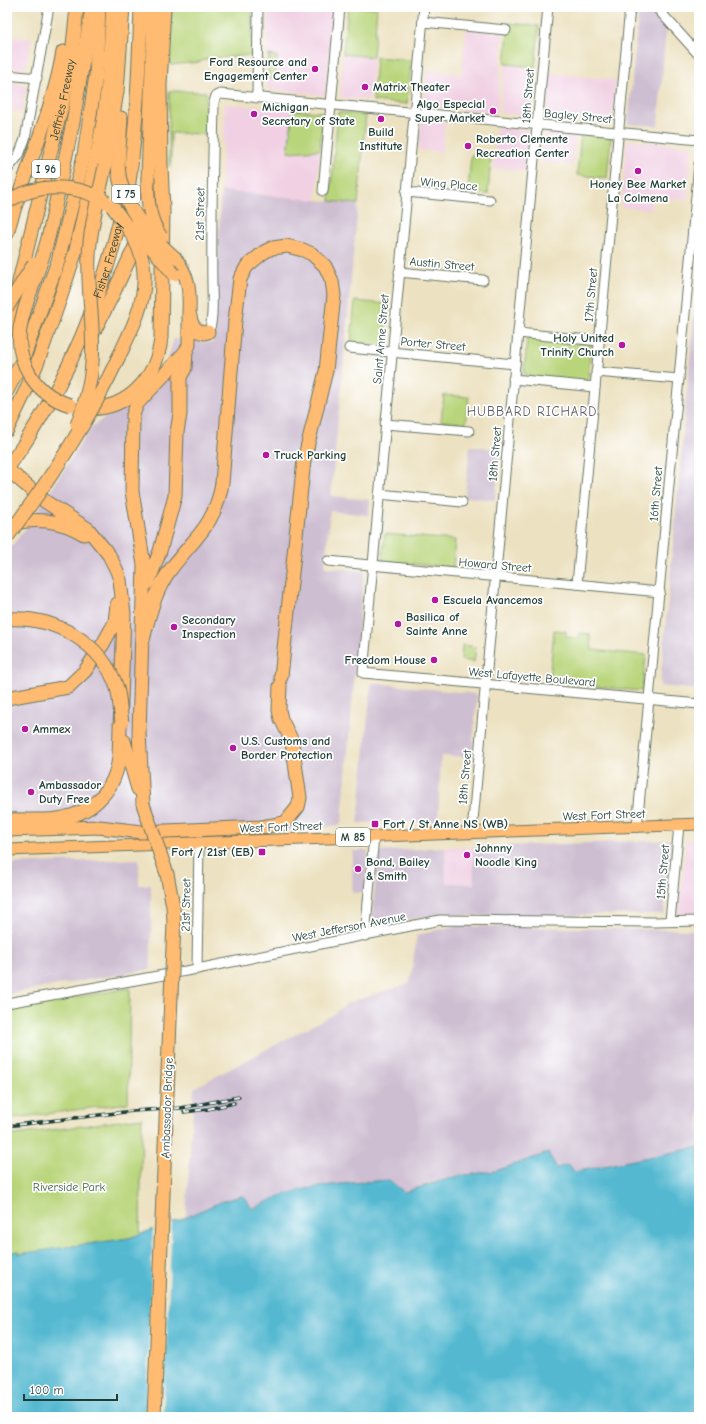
<svg xmlns="http://www.w3.org/2000/svg" width="706" height="1424" viewBox="0 0 706 1424" font-family="'Comic Neue',sans-serif">
  <style>
    .built { fill: #f1d0e3 }
    .industrial { fill: #cebed1 }
    .green { fill: #b9d57b; stroke: #6c8958 }
    .water { fill: #52b8d0; stroke: #387a82 }
    .pier { fill: #ece1c0 }
    .lines { fill: none; stroke-linecap: round; stroke-linejoin: round }
    .minor-casing { stroke: #677665; stroke-width: 11 }
    .major-casing { stroke: #677665; stroke-width: 13 }
    .highway-casing { stroke: #677665; stroke-width: 15 }
    .minor { stroke: #fff; stroke-width: 9 }
    .major { stroke: #ffbb71; stroke-width: 11 }
    .highway { stroke: #ffbb71; stroke-width: 13 }
    .rail-casing { stroke: #1f3d34; stroke-width: 3.5 }
    .rail { stroke: #fff; stroke-width: 2; stroke-dasharray: 6; stroke-linecap: butt }
    .highway-bridge-casing { stroke: #677665; stroke-width: 15; stroke-linecap: butt }
    .highway-bridge { stroke: #ffbb71; stroke-width: 13 }
    .poi-dot { fill: #b5179e; stroke: #fff; stroke-width: 1.5 }
    .labels { text-anchor: middle; stroke-width: 3.5; stroke-linejoin: round; paint-order: stroke }
    .shield { fill: #fff; stroke: #627771; stroke-width: 1 }
    .shield-label { font-size: 11px; font-weight: bold; fill: #1f3d34 }
    .poi-label { font-size: 12px; font-weight: bold; fill: #1f3d34; stroke: #fff; text-anchor: start }
    .street-label { font-size: 12px; fill: #1f3d34; stroke: #fff }
    .park-label { font-size: 12px; fill: #466346; stroke: #fff }
    .neighbourhood-label { font-size: 13px; letter-spacing: 1px; fill: #5d5c62; stroke: #fff }
  </style>
  <rect width="100%" height="100%" fill="#fff"/>
  <filter id="ink" filterUnits="userSpaceOnUse"><feTurbulence type="fractalNoise" baseFrequency=".025" numOctaves="2"/><feDisplacementMap in="SourceGraphic" scale="8" xChannelSelector="R" yChannelSelector="G"/><feConvolveMatrix kernelMatrix="1 2 1 2 8 2 1 2 1" color-interpolation-filters="sRGB"/></filter>
  <filter id="wash" filterUnits="userSpaceOnUse"><feTurbulence type="fractalNoise" baseFrequency=".012" numOctaves="4" result="noise"/><feDisplacementMap in="SourceGraphic" scale="16" xChannelSelector="R" yChannelSelector="G"/><feGaussianBlur stdDeviation="0.9" result="paint"/><feColorMatrix in="noise" values="0 0 0 0 0 0 0 0 0 0 0 0 0 0 0 0 0 1.4 0 .05"/><feComposite in="paint" operator="in"/></filter>
  <g filter="url(#wash)">
    <rect width="100%" height="100%" fill="#ece1c0"/>
    <!-- built -->
    <g class="built">
      <polygon points="267,7 334,7 325,95 267,89"/>
      <polygon points="466,29 503,32 497,113 424,106 427,71 462,74"/>
      <polygon points="7,38 32,38 25,69 7,67"/>
      <polygon points="343,54 373,57 369,100 340,97"/>
      <polygon points="505,64 535,67 531,116 500,113"/>
      <polygon points="550,73 616,80 612,123 546,117"/>
      <polygon points="7,82 25,84 26,87 22,111 7,112"/>
      <polygon points="225,104 323,112 316,200 221,191"/>
      <polygon points="421,120 445,122 442,152 419,150"/>
      <polygon points="497,127 530,130 525,171 493,168"/>
      <polygon points="545,132 575,135 572,165 542,163"/>
      <polygon points="627,140 692,146 687,200 652,197 651,210 621,207"/>
      <polygon points="699,839 699,914 678,914 686,840"/>
      <polygon points="445,847 473,847 474,884 446,883"/>
    </g>
    <!-- industrial -->
    <g class="industrial">
      <polygon points="639,7 647,7 666,28 658,126 628,124"/>
      <polygon points="221,191 358,204 331,496 370,500 369,515 330,511 325,567 364,571 354,679 353,680 353,682 354,682 342,821 340,825 293,831 140,836 104,833 7,826 7,552 26,528 52,489 91,427 114,412 133,404 165,368 174,339 213,343"/>
      <polygon points="699,261 699,690 660,686"/>
      <polygon points="470,446 500,449 495,500 465,497"/>
      <polygon points="371,683 477,694 472,757 441,756 438,821 358,823"/>
      <polygon points="672,840 664,914 483,916 433,915 371,927 378,852 445,847 446,883 474,884 473,847"/>
      <polygon points="353,851 368,851 365,892 352,893"/>
      <polygon points="139,859 139,885 151,885 151,969 7,994 7,864"/>
      <polygon points="454,926 699,930 699,1147 573,1172 557,1168 548,1153 495,1171 458,1176 404,1192 284,1195 251,1210 245,1197 241,1196 223,1201 186,1217 194,1088 334,1014 348,1003 410,983 417,935"/>
    </g>
    <!-- green -->
    <g class="green">
      <polygon points="171,7 252,7 252,53 251,55 206,59 200,62 170,65"/>
      <polygon points="348,7 377,8 373,57 343,54"/>
      <polygon points="509,23 539,26 535,67 505,64"/>
      <polygon points="269,55 277,56 275,79 268,78"/>
      <polygon points="376,57 411,60 407,104 373,101"/>
      <polygon points="169,91 206,92 206,134 171,133 171,166 169,166"/>
      <polygon points="293,110 323,112 320,150 288,152"/>
      <polygon points="338,112 366,115 358,204 330,201"/>
      <polygon points="581,134 611,137 607,178 577,175"/>
      <polygon points="471,155 491,157 488,194 468,192"/>
      <polygon points="355,301 388,304 384,345 351,342"/>
      <path d="M527,337L591,343L588,380C570,384 541,381 524,374Z"/>
      <polygon points="444,395 469,397 466,423 441,421"/>
      <polygon points="385,534 455,540 453,568 382,561"/>
      <polygon points="554,630 566,631 566,637 579,638 580,633 590,634 592,650 646,655 642,691 549,682"/>
      <polygon points="462,645 476,647 474,662 461,660"/>
      <polygon points="130,988 128,1103 7,1119 7,1009"/>
      <polygon points="142,1118 140,1234 129,1238 19,1254 18,1251 7,1253 7,1136"/>
    </g>
    <!-- water -->
    <path class="water" d="M699,1147V1417H7V1253L19,1251V1254L129,1238L179,1220L223,1201L241,1196L245,1197L252,1209C263,1204 274,1198 286,1194C319,1184 355,1183 389,1180L404,1192L458,1176L495,1171L548,1153L557,1168L569,1164L574,1172Z"/>
    <!-- pier -->
    <polygon class="pier" points="172,1220 163,1417 146,1417 153,1228"/>
  </g>
  <g filter="url(#ink)">
    <g class="lines">
      <defs>
        <g id="minor">
          <polyline points="424,7 363,673 699,704"/>
          <polyline points="656,7 699,55"/>
          <polyline points="423,22 506,30"/>
          <polyline points="7,75 37,78"/>
          <polyline points="257,98 258,7"/>
          <polyline points="7,170 19,155 25,139 49,7"/>
          <polyline points="323,191 340,7"/>
          <polyline points="406,192 490,200"/>
          <polyline points="399,272 483,280"/>
          <path d="M208,332C214,324 212,295 212,284C211,223 213,163 214,102L216,96L220,94L699,140"/>
          <polyline points="518,333 599,341"/>
          <polyline points="349,348 515,364"/>
          <polyline points="596,372 679,379"/>
          <polyline points="513,379 595,387"/>
          <polyline points="385,424 469,431"/>
          <polyline points="379,494 462,502"/>
          <polyline points="328,561 660,592"/>
          <polyline points="577,584 630,7"/>
          <polyline points="637,827 699,164"/>
          <path d="M472,832C498,557 523,282 548,7"/>
          <polyline points="670,921 679,825"/>
          <polyline points="365,936 374,836"/>
          <polyline points="197,969 199,843"/>
          <polyline points="7,1003 197,969 440,920 655,922 699,921"/>
        </g>
        <polyline id="major" points="7,850 699,824"/>
        <g id="highway">
          <polyline points="105,166 117,91 123,7"/>
          <polyline points="118,166 121,118"/>
          <polyline points="148,177 153,43 152,7"/>
          <polyline points="50,230 73,122 92,7"/>
          <path d="M7,233C24,172 52,115 63,52"/>
          <path d="M190,316C191,325 195,331 204,333L208,332"/>
          <path id="s1" d="M7,331L63,101L72,55L77,7"/>
          <polyline points="90,339 112,296 140,236"/>
          <polyline points="7,391 23,359 58,261 84,155 96,75 99,7"/>
          <path d="M84,408C127,412 157,378 161,338L163,211L161,165L160,86L164,7"/>
          <polyline points="7,430 26,390 38,361 61,296 76,250 98,150 104,117 108,84 113,7"/>
          <path id="s2" d="M7,469C60,395 98,311 119,223C122,209 127,196 129,182C137,124 139,65 141,7"/>
          <path d="M7,469L46,502L88,529L109,555L117,571L120,580L124,614L119,757C116,788 94,812 63,818C45,822 25,819 7,820"/>
          <path d="M7,526C33,516 61,520 84,534"/>
          <path d="M148,583L160,551L175,496L177,432L180,414V377L185,368L186,351L189,345C189,334 189,324 189,313C190,289 189,276 174,257"/>
          <path d="M142,644C148,620 153,597 166,576C190,540 215,529 222,483L235,321L240,279L247,266L264,252L272,248L287,246L303,250L312,254L325,266L332,281L334,295L326,371L304,460L281,677"/>
          <polyline points="7,698 68,687 85,671 103,644 115,622 117,604"/>
          <polyline points="124,741 138,789"/>
          <polyline points="143,804 139,733 144,565 132,491 133,415 137,404 186,351"/>
          <polyline points="7,830 99,827 142,832 261,827 285,823 298,807 300,798 293,749 291,739 281,719 279,710 280,686"/>
        </g>
      </defs>
      <!-- minor casing -->
      <use href="#minor" class="minor-casing"/>
      <!-- major casing -->
      <use href="#major" class="major-casing"/>
      <!-- highway casing -->
      <use href="#highway" class="highway-casing"/>
      <!-- minor -->
      <use href="#minor" class="minor"/>
      <!-- major -->
      <use href="#major" class="major"/>
      <!-- highway -->
      <use href="#highway" class="highway"/>
      <defs>
        <g id="rail">
          <polyline points="184,1112 208,1109 234,1103"/>
          <polyline points="7,1126 133,1111 181,1108 239,1097"/>
        </g>
      </defs>
      <!-- rail casing -->
      <use href="#rail" class="rail-casing"/>
      <!-- rail -->
      <use href="#rail" class="rail"/>
      <defs>
        <g id="highway-bridge">
          <path d="M118,166C120,204 147,233 174,257"/>
          <path d="M148,177C147,199 148,218 161,237"/>
          <path d="M7,202C36,183 77,183 106,202"/>
          <polyline points="134,227 174,274"/>
          <path d="M50,230C46,248 40,265 34,282C22,315 10,342 30,375C39,390 54,400 70,405"/>
          <polyline points="7,307 34,264"/>
          <path d="M77,425C84,406 91,384 92,363C95,328 87,292 89,256C90,226 99,196 105,166"/>
          <path d="M7,537C51,478 89,421 120,354C132,329 146,302 144,273C143,246 128,227 112,206"/>
          <path d="M7,619C54,616 102,642 117,688C120,699 120,711 122,722"/>
          <polyline points="143,804 167,874 173,906 174,922 154,1417"/>
        </g>
      </defs>
      <!-- highway-bridge casing -->
      <use href="#highway-bridge" class="highway-bridge-casing"/>
      <!-- highway-bridge -->
      <use href="#highway-bridge" class="highway-bridge"/>
    </g>
  </g>
  <!-- markers -->
  <g class="poi-dot">
    <circle cx="315" cy="69" r="4"/>
    <circle cx="365" cy="87" r="4"/>
    <circle cx="493" cy="111" r="4"/>
    <circle cx="254" cy="114" r="4"/>
    <circle cx="381" cy="119" r="4"/>
    <circle cx="468" cy="146" r="4"/>
    <circle cx="638" cy="171" r="4"/>
    <circle cx="622" cy="345" r="4"/>
    <circle cx="266" cy="455" r="4"/>
    <circle cx="435" cy="600" r="4"/>
    <circle cx="398" cy="624" r="4"/>
    <circle cx="174" cy="627" r="4"/>
    <circle cx="434" cy="660" r="4"/>
    <circle cx="25" cy="729" r="4"/>
    <circle cx="233" cy="748" r="4"/>
    <circle cx="31" cy="792" r="4"/>
    <rect x="371" y="820" width="8" height="8" rx="2"/>
    <rect x="258" y="848" width="8" height="8" rx="2"/>
    <circle cx="467" cy="855" r="4"/>
    <circle cx="358" cy="869" r="4"/>
  </g>
  <g class="labels">
    <!-- shield labels -->
    <g class="shield">
      <rect x="32" y="160" width="28" height="18" rx="3"/>
      <rect x="112" y="185" width="28" height="18" rx="3"/>
      <rect x="336" y="828" width="34" height="18" rx="3"/>
    </g>
    <g class="shield-label">
      <text x="46" y="173">I 96</text>
      <text x="126" y="198">I 75</text>
      <text x="353" y="841">M 85</text>
    </g>
    <!-- poi labels -->
    <g class="poi-label">
      <text x="307" y="66" text-anchor="end">Ford Resource and<tspan x="307" dy="14">Engagement Center</tspan></text>
      <text x="373" y="91">Matrix Theater</text>
      <text x="485" y="108" text-anchor="end">Algo Especial<tspan x="485" dy="14">Super Market</tspan></text>
      <text x="262" y="111">Michigan<tspan x="262" dy="14">Secretary of State</tspan></text>
      <text x="381" y="136" text-anchor="middle">Build<tspan x="381" dy="14">Institute</tspan></text>
      <text x="476" y="143">Roberto Clemente<tspan x="476" dy="14">Recreation Center</tspan></text>
      <text x="638" y="188" text-anchor="middle">Honey Bee Market<tspan x="638" dy="14">La Colmena</tspan></text>
      <text x="614" y="342" text-anchor="end">Holy United<tspan x="614" dy="14">Trinity Church</tspan></text>
      <text x="274" y="459">Truck Parking</text>
      <text x="443" y="604">Escuela Avancemos</text>
      <text x="406" y="621">Basilica of<tspan x="406" dy="14">Sainte Anne</tspan></text>
      <text x="182" y="624">Secondary<tspan x="182" dy="14">Inspection</tspan></text>
      <text x="426" y="664" text-anchor="end">Freedom House</text>
      <text x="33" y="733">Ammex</text>
      <text x="241" y="745">U.S. Customs and<tspan x="241" dy="14">Border Protection</tspan></text>
      <text x="39" y="789">Ambassador<tspan x="39" dy="14">Duty Free</tspan></text>
      <text x="383" y="828">Fort / St Anne NS (WB)</text>
      <text x="475" y="852">Johnny<tspan x="475" dy="14">Noodle King</tspan></text>
      <text x="254" y="856" text-anchor="end">Fort / 21st (EB)</text>
      <text x="366" y="866">Bond, Bailey<tspan x="366" dy="14">&amp; Smith</tspan></text>
    </g>
    <!-- street labels -->
    <g class="street-label">
      <text transform="translate(528 96) rotate(-86)" y="4">18th Street</text>
      <text dy="4" stroke="none"><textPath href="#s1" startOffset="238">Jeffries Freeway</textPath></text>
      <text transform="translate(578 116) rotate(5)" y="4">Bagley Street</text>
      <text transform="translate(449 184) rotate(5)" y="4">Wing Place</text>
      <text transform="translate(200 214) rotate(-89)" y="4">21st Street</text>
      <text dy="4" stroke="none"><textPath href="#s2" startOffset="233">Fisher Freeway</textPath></text>
      <text transform="translate(442 264) rotate(5)" y="4">Austin Street</text>
      <text transform="translate(591 295) rotate(-85)" y="4">17th Street</text>
      <text transform="translate(381 339) rotate(-85)" y="4">Saint Anne Street</text>
      <text transform="translate(433 344) rotate(5)" y="4">Porter Street</text>
      <text transform="translate(495 454) rotate(-85)" y="4">18th Street</text>
      <text transform="translate(656 494) rotate(-85)" y="4">16th Street</text>
      <text transform="translate(495 565) rotate(5)" y="4">Howard Street</text>
      <text transform="translate(532 677) rotate(5)" y="4">West Lafayette Boulevard</text>
      <text transform="translate(465 777) rotate(-85)" y="4">18th Street</text>
      <text transform="translate(604 815) rotate(-2)" y="4">West Fort Street</text>
      <text transform="translate(281 827) rotate(-2)" y="4">West Fort Street</text>
      <text transform="translate(663 872) rotate(-85)" y="4">15th Street</text>
      <text transform="translate(186 905) rotate(-89)" y="4">21st Street</text>
      <text transform="translate(349 927) rotate(-11)" y="4">West Jefferson Avenue</text>
      <text transform="translate(167 1108) rotate(-88)" y="4">Ambassador Bridge</text>
    </g>
    <!-- park labels -->
    <g class="park-label">
      <text x="69" y="1191">Riverside Park</text>
    </g>
    <!-- neighbourhood labels -->
    <g class="neighbourhood-label">
      <text x="532" y="416">HUBBARD RICHARD</text>
    </g>
  </g>
  <!-- margin -->
  <rect width="706" height="1424" fill="none" stroke="#fff" stroke-width="24"/>
  <!-- scale -->
  <path d="M24 1394v6h93v-6" fill="none" stroke="#1f3d34" stroke-width="2"/>
  <text x="30" y="1394" font-size="12" fill="#1f3d34" stroke="#ffffff" stroke-width="3" paint-order="stroke">100 m</text>
</svg>
